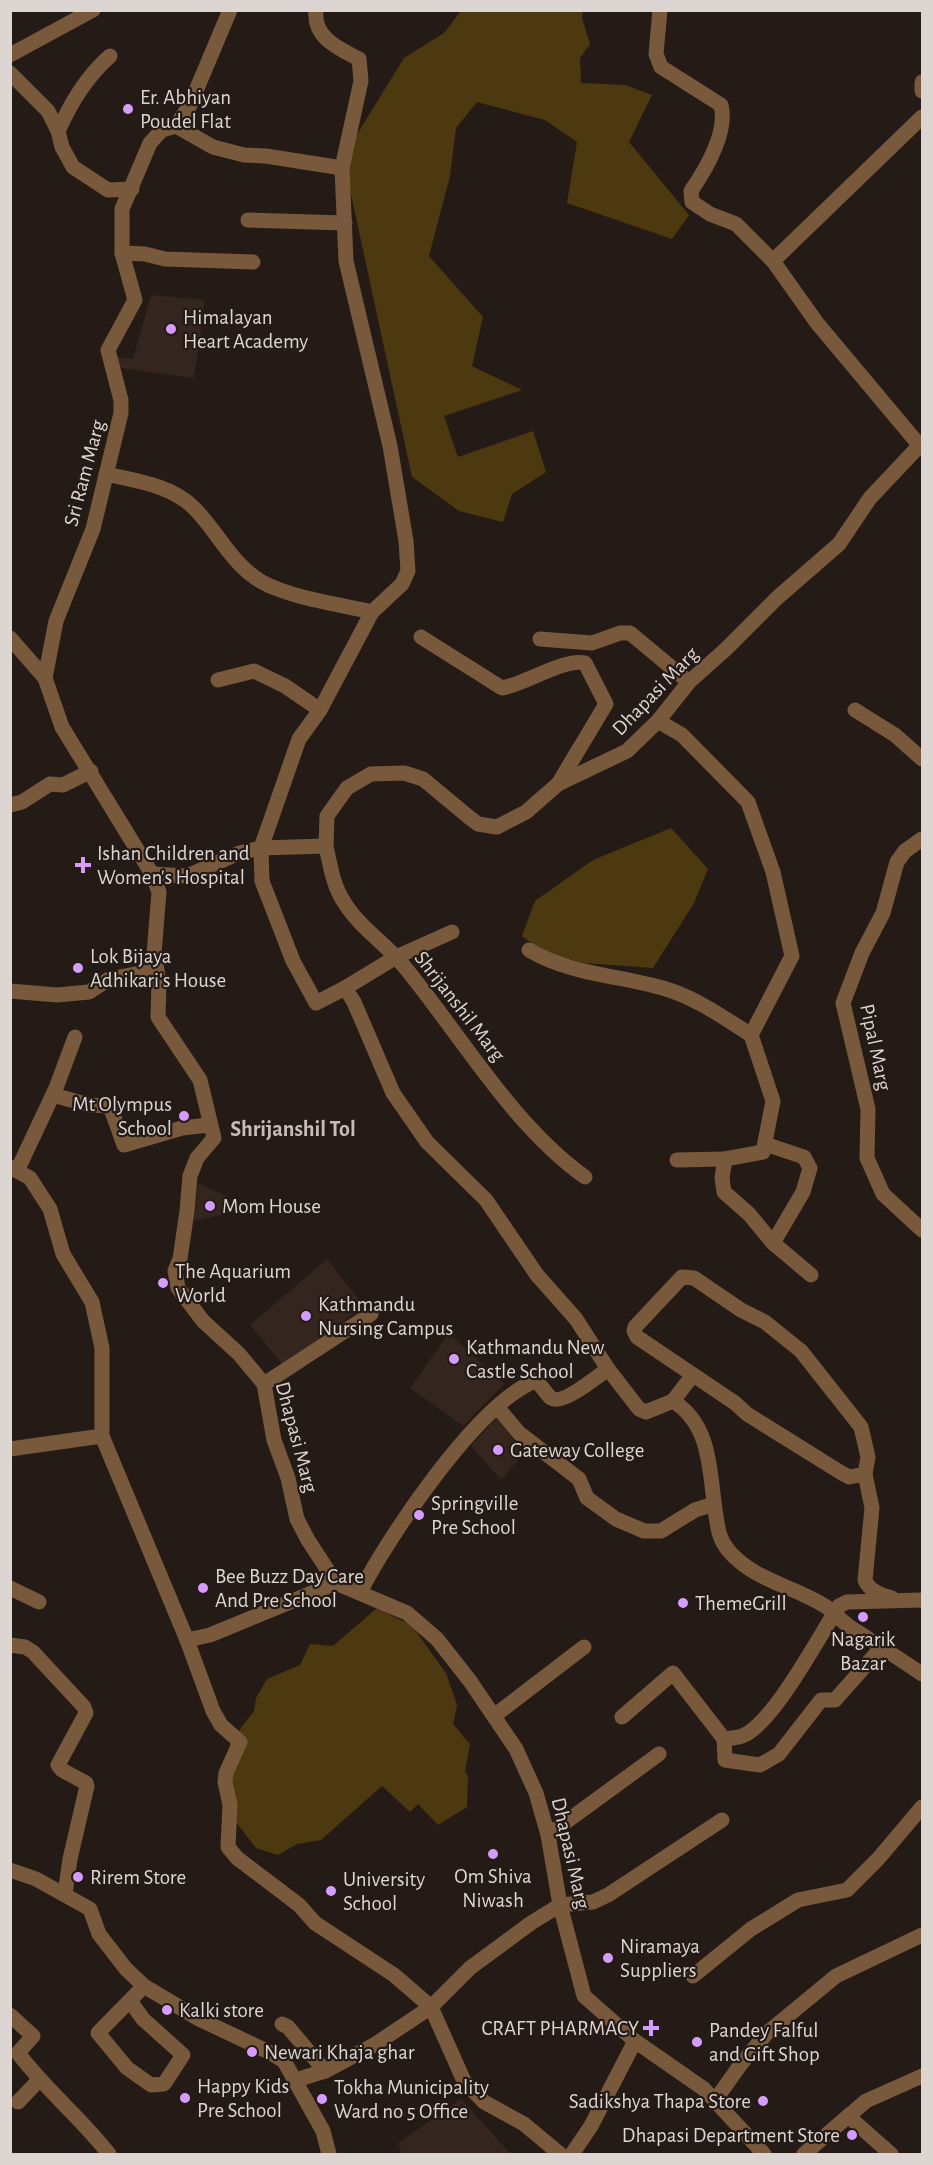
<svg xmlns="http://www.w3.org/2000/svg" width="933" height="2165" viewBox="0 0 933 2165" font-family="'Alegreya Sans',sans-serif">
  <style>
    .built { fill: #34251e }
    .green { fill: #4d3910 }
    .lines { fill: none; stroke-linecap: round; stroke-linejoin: round }
    .minor { stroke: #78593c; stroke-width: 15 }
    .poi-dot { fill: #d49cfc; stroke: #241b16; stroke-width: 2 }
    .labels { text-anchor: middle; stroke-width: 4.5; stroke-linejoin: round; paint-order: stroke }
    .poi-label { font-size: 21px; fill: #dcd5d2; stroke: #241b16; text-anchor: start }
    .street-label { font-size: 21px; fill: #dcd5d2; stroke: #241b16 }
    .neighbourhood-label { font-size: 22px; font-weight: bold; fill: #c9bbb5; stroke: #241b16 }
  </style>
  <rect width="100%" height="100%" fill="#241b16"/>
  <!-- built -->
  <g class="built">
    <polygon points="151,295 205,300 194,378 114,367 116,357 133,359"/>
    <polygon points="198,1183 228,1197 221,1215 194,1221"/>
    <polygon points="327,1259 364,1306 283,1365 250,1325"/>
    <polygon points="449,1333 504,1384 463,1426 410,1388"/>
    <polygon points="496,1418 524,1453 501,1480 471,1446"/>
    <polygon points="461,2099 511,2154 402,2154 398,2143"/>
  </g>
  <!-- green -->
  <g class="green">
    <polygon points="461,11 583,11 582,18 590,44 580,58 581,83 625,85 652,95 629,142 689,215 672,239 567,203 577,142 545,120 477,102 456,128 450,176 429,256 483,317 472,366 522,390 444,416 458,457 533,431 546,472 512,494 503,522 459,511 412,477 343,157 404,58 444,33"/>
    <polygon points="671,828 708,869 694,903 653,968 584,963 545,953 522,936 535,901 593,860"/>
    <polygon points="377,1608 412,1626 446,1673 457,1705 453,1724 470,1744 465,1772 468,1776 467,1807 438,1825 418,1804 410,1812 382,1786 321,1840 297,1844 278,1855 256,1848 229,1813 226,1759 231,1741 254,1711 256,1698 267,1679 300,1665 310,1644 333,1646"/>
  </g>
  <g class="lines">
    <!-- minor -->
    <g class="minor">
      <path d="M316,10C313,38 338,48 359,59L361,81L342,168L346,261L390,446L406,541L408,571L402,584L372,612L320,710L299,739L261,848L262,881L293,961L316,1003L345,988L354,1002L393,1093L427,1142L486,1200L537,1275L576,1319L608,1369"/>
      <path d="M660,10L656,54L661,67L721,105C728,132 706,169 691,191L692,202L710,214L736,224L773,261"/>
      <polyline points="10,55 93,10"/>
      <polyline points="10,73 48,111 58,131 62,147 73,167 108,190 132,189"/>
      <polyline points="922,82 922,91"/>
      <polyline points="176,126 213,147 244,155 266,156 342,168"/>
      <path d="M58,131C71,103 86,77 110,56"/>
      <polyline points="248,220 345,223"/>
      <polyline points="122,253 145,254 165,259 253,262"/>
      <polyline points="920,446 817,323 773,261 922,117"/>
      <path d="M106,474C136,481 171,485 194,508C218,532 232,565 262,582C291,598 339,604 372,612"/>
      <path d="M421,637L502,688C526,684 564,658 585,663L606,704L558,784"/>
      <polyline points="10,638 45,678 62,727 152,874 159,892 154,954 159,982 158,1017 200,1080 214,1138 197,1158 190,1176 187,1211 180,1259 175,1271 178,1288 203,1321 239,1354 264,1384 274,1440 288,1478 297,1519 308,1540 336,1583 407,1613 437,1639 470,1681 516,1749 536,1793 548,1835 560,1905 584,1996 635,2041 704,2089 764,2154"/>
      <polyline points="540,639 592,643 620,633 630,633 689,682"/>
      <polyline points="45,678 56,621 93,529 121,413 121,400 108,350 135,300 122,253 122,209 150,143 162,130 176,126 190,105 230,10"/>
      <polyline points="218,680 254,671 285,686 320,710"/>
      <polyline points="855,710 895,735 922,759"/>
      <polyline points="658,721 682,735 748,802 773,872 792,956 751,1035 773,1101 763,1152 725,1159 722,1178 724,1192 749,1214 773,1243 811,1275"/>
      <polyline points="10,805 22,802 50,784 63,785 91,771"/>
      <polyline points="922,839 905,851 897,862 883,913 862,953 843,1003 868,1109 867,1158 883,1194 922,1230"/>
      <path d="M326,846C330,864 333,886 344,902C359,927 385,943 403,965C461,1035 511,1124 585,1177"/>
      <polyline points="152,874 187,876 239,853 261,848 326,846 327,816 347,788 371,774 404,773 423,779 470,818 478,824 497,827 526,812 558,784 627,751 658,721 689,682 726,649 777,598 839,544 870,498 922,443"/>
      <path d="M529,950C571,975 620,975 666,989C696,998 726,1019 751,1035"/>
      <polyline points="345,988 396,957 452,932"/>
      <polyline points="10,991 57,995 89,992 109,979 156,970"/>
      <polyline points="53,1095 89,1105 110,1106 124,1145 182,1128 209,1125"/>
      <polyline points="765,1144 804,1157 810,1168 803,1192 773,1243"/>
      <polyline points="677,1160 725,1159"/>
      <polyline points="10,1167 30,1178 50,1209 63,1254 92,1302 102,1348 102,1436"/>
      <polyline points="17,1171 56,1088 75,1037"/>
      <polygon points="682,1277 694,1278 741,1310 765,1322 801,1351 861,1427 868,1457 865,1474 849,1477 840,1472 747,1414 735,1403 637,1337 634,1331 635,1327"/>
      <polyline points="264,1384 371,1314"/>
      <polyline points="673,1401 692,1376"/>
      <polyline points="498,1408 519,1433 579,1479 587,1498 616,1519 644,1531 661,1531 695,1510 714,1504"/>
      <polyline points="10,1449 102,1436 187,1640 210,1635 336,1583"/>
      <path d="M865,1474L872,1508L865,1580C869,1591 881,1595 892,1598"/>
      <polyline points="10,1588 39,1602"/>
      <path d="M360,1592C389,1536 477,1404 535,1381C542,1385 545,1393 551,1398C562,1406 598,1376 608,1369L639,1409L646,1412L673,1401C713,1426 709,1475 716,1516C718,1529 719,1539 728,1550C754,1581 792,1585 825,1606C834,1612 841,1621 850,1627C874,1642 898,1658 922,1674"/>
      <polyline points="187,1640 213,1711 221,1725 240,1742 226,1773 225,1782 230,1805 228,1847 237,1858 299,1905 315,1923 394,1975 431,2007 464,2081 484,2102 524,2124 560,2154"/>
      <polyline points="10,1645 25,1647 33,1652 84,1707 86,1713 58,1765 62,1770 86,1783 87,1786 70,1859 65,1894"/>
      <polyline points="494,1716 584,1647"/>
      <path d="M622,1717L673,1673L724,1739C730,1738 737,1738 742,1736C773,1725 820,1634 839,1606L847,1602L922,1600"/>
      <polyline points="724,1739 725,1760 760,1765 779,1754 821,1700 835,1700 882,1647"/>
      <polyline points="548,1835 659,1754"/>
      <polyline points="10,1870 36,1879 90,1909 99,1934 126,1969 144,1986 199,2019 271,2053 284,2061 323,2131 329,2154"/>
      <polyline points="693,1976 751,1929 798,1900 847,1890 878,1859 922,1807"/>
      <polyline points="130,2001 143,2019 183,2055 164,2084 151,2085 127,2068 98,2033 144,1986"/>
      <path d="M10,2015L33,2036L18,2053C46,2090 81,2118 109,2154"/>
      <polyline points="282,2024 288,2027 325,2071"/>
      <polyline points="296,2080 325,2071 374,2045 431,2007 470,1968 531,1923 560,1905 593,1902 608,1895 722,1820"/>
      <polyline points="716,2099 741,2064 767,2033 836,1976 922,1935"/>
      <polyline points="18,2102 39,2080"/>
      <polyline points="848,2116 891,2154"/>
      <polyline points="572,2154 591,2126 635,2041"/>
      <polyline points="804,2154 866,2101 922,2076"/>
    </g>
  </g>
  <!-- markers -->
  <g class="poi-dot">
    <circle cx="128" cy="109" r="6"/>
    <circle cx="171" cy="329" r="6"/>
    <path d="M80 856h6v6h6v6h-6v6h-6v-6h-6v-6h6z"/>
    <circle cx="78" cy="968" r="6"/>
    <circle cx="184" cy="1116" r="6"/>
    <circle cx="210" cy="1206" r="6"/>
    <circle cx="163" cy="1283" r="6"/>
    <circle cx="306" cy="1316" r="6"/>
    <circle cx="454" cy="1359" r="6"/>
    <circle cx="498" cy="1450" r="6"/>
    <circle cx="419" cy="1515" r="6"/>
    <circle cx="203" cy="1588" r="6"/>
    <circle cx="683" cy="1603" r="6"/>
    <circle cx="863" cy="1617" r="6"/>
    <circle cx="493" cy="1854" r="6"/>
    <circle cx="78" cy="1877" r="6"/>
    <circle cx="331" cy="1891" r="6"/>
    <circle cx="608" cy="1958" r="6"/>
    <circle cx="167" cy="2010" r="6"/>
    <path d="M648 2019h6v6h6v6h-6v6h-6v-6h-6v-6h6z"/>
    <circle cx="697" cy="2042" r="6"/>
    <circle cx="252" cy="2052" r="6"/>
    <circle cx="185" cy="2098" r="6"/>
    <circle cx="322" cy="2099" r="6"/>
    <circle cx="763" cy="2101" r="6"/>
    <circle cx="852" cy="2135" r="6"/>
  </g>
  <g class="labels">
    <!-- poi labels -->
    <g class="poi-label">
      <text x="140" y="104">Er. Abhiyan<tspan x="140" dy="24">Poudel Flat</tspan></text>
      <text x="183" y="324">Himalayan<tspan x="183" dy="24">Heart Academy</tspan></text>
      <text x="97" y="860">Ishan Children and<tspan x="97" dy="24">Women's Hospital</tspan></text>
      <text x="90" y="963">Lok Bijaya<tspan x="90" dy="24">Adhikari's House</tspan></text>
      <text x="172" y="1111" text-anchor="end">Mt Olympus<tspan x="172" dy="24">School</tspan></text>
      <text x="222" y="1213">Mom House</text>
      <text x="175" y="1278">The Aquarium<tspan x="175" dy="24">World</tspan></text>
      <text x="318" y="1311">Kathmandu<tspan x="318" dy="24">Nursing Campus</tspan></text>
      <text x="466" y="1354">Kathmandu New<tspan x="466" dy="24">Castle School</tspan></text>
      <text x="510" y="1457">Gateway College</text>
      <text x="431" y="1510">Springville<tspan x="431" dy="24">Pre School</tspan></text>
      <text x="215" y="1583">Bee Buzz Day Care<tspan x="215" dy="24">And Pre School</tspan></text>
      <text x="695" y="1610">ThemeGrill</text>
      <text x="863" y="1646" text-anchor="middle">Nagarik<tspan x="863" dy="24">Bazar</tspan></text>
      <text x="493" y="1883" text-anchor="middle">Om Shiva<tspan x="493" dy="24">Niwash</tspan></text>
      <text x="90" y="1884">Rirem Store</text>
      <text x="343" y="1886">University<tspan x="343" dy="24">School</tspan></text>
      <text x="620" y="1953">Niramaya<tspan x="620" dy="24">Suppliers</tspan></text>
      <text x="179" y="2017">Kalki store</text>
      <text x="639" y="2035" text-anchor="end">CRAFT PHARMACY</text>
      <text x="709" y="2037">Pandey Falful<tspan x="709" dy="24">and Gift Shop</tspan></text>
      <text x="264" y="2059">Newari Khaja ghar</text>
      <text x="197" y="2093">Happy Kids<tspan x="197" dy="24">Pre School</tspan></text>
      <text x="334" y="2094">Tokha Municipality<tspan x="334" dy="24">Ward no 5 Office</tspan></text>
      <text x="751" y="2108" text-anchor="end">Sadikshya Thapa Store</text>
      <text x="840" y="2142" text-anchor="end">Dhapasi Department Store</text>
    </g>
    <!-- street labels -->
    <g class="street-label">
      <text transform="translate(84 473) rotate(-75)" y="7">Sri Ram Marg</text>
      <text transform="translate(655 691) rotate(-46)" y="7">Dhapasi Marg</text>
      <text transform="translate(460 1006) rotate(52)" y="7">Shrijanshil Marg</text>
      <text transform="translate(876 1047) rotate(78)" y="7">Pipal Marg</text>
      <text transform="translate(297 1437) rotate(75)" y="7">Dhapasi Marg</text>
      <text transform="translate(571 1853) rotate(77)" y="7">Dhapasi Marg</text>
    </g>
    <!-- neighbourhood labels -->
    <g class="neighbourhood-label">
      <text x="293" y="1136">Shrijanshil Tol</text>
    </g>
  </g>
  <!-- border -->
  <rect width="933" height="2165" fill="none" stroke="#dcd5d2" stroke-width="24"/>
</svg>
